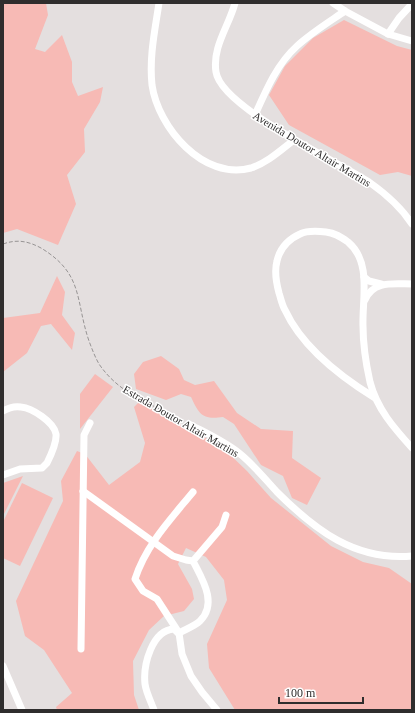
<svg xmlns="http://www.w3.org/2000/svg" width="415" height="713" viewBox="0 0 415 713" font-family="Georgia,serif">
  <style>
    .green { fill: #f7bab5 }
    .lines { fill: none; stroke-linecap: round; stroke-linejoin: round }
    .path { stroke: #979494; stroke-width: 1; stroke-dasharray: 4 2; stroke-linecap: butt }
    .minor { stroke: #fff; stroke-width: 7 }
    .labels { text-anchor: middle; stroke-width: 3; stroke-linejoin: round; paint-order: stroke }
    .street-label { font-size: 11px; fill: #2f2d2d; stroke: #fff }
  </style>
  <rect width="100%" height="100%" fill="#e4dfdf"/>
  <!-- green -->
  <g class="green">
    <polygon points="3,3 46,3 48,15 35,49 45,52 62,35 72,62 72,82 78,96 103,87 100,102 84,129 85,152 67,175 76,204 58,245 17,229 3,233"/>
    <polygon points="344,20 397,46 412,50 412,176 398,172 380,175 289,125 269,95 285,66 313,38"/>
    <polygon points="57,276 65,292 62,315 75,333 72,350 51,324 41,326 27,353 3,372 3,318 40,313"/>
    <path d="M161,356L179,369L184,380L195,385L214,381L237,413L261,429L293,431L292,458L321,478L307,505L292,498L283,476L261,465L234,424L223,417C202,420 199,414 191,397L181,394L166,400L136,389L134,374L143,362Z"/>
    <polygon points="95,374 113,387 80,429 80,394"/>
    <polygon points="139,402 222,447 247,471 271,498 331,546 363,562 389,568 412,584 412,710 235,710 209,668 207,644 227,600 224,580 206,557 186,548 178,564 192,589 194,599 184,611 164,616 149,630 133,661 134,695 139,710 57,710 56,707 72,693 44,650 25,636 16,601 63,501 61,481 77,451 85,454 109,485 140,462 145,443 134,407"/>
    <polygon points="23,476 3,516 3,483"/>
    <polygon points="22,483 53,498 20,566 3,558 3,522"/>
  </g>
  <g class="lines">
    <!-- path -->
    <path class="path" d="M3,244C17,239 28,241 41,248C84,274 75,300 89,341C92,349 95,357 99,364C120,395 152,404 184,421"/>
    <!-- minor -->
    <g class="minor">
      <path d="M159,3C155,30 149,57 152,85C158,127 203,181 251,168C267,163 281,150 294,140"/>
      <path d="M235,3C229,26 212,47 216,72C221,107 338,162 369,182C386,194 401,207 412,224"/>
      <polyline points="333,3 345,11 388,34 412,41"/>
      <polyline points="388,34 399,18 412,4"/>
      <path d="M255,115C266,90 277,64 297,46C311,33 329,22 345,11"/>
      <polyline points="364,277 369,281 381,284"/>
      <path d="M365,300C373,280 394,284 412,284"/>
      <path d="M375,398C341,377 302,347 285,310C282,305 281,299 279,293C276,282 274,272 277,261C280,248 289,239 300,234C308,230 318,231 326,232C335,233 341,237 348,242C372,262 362,299 363,326C363,344 366,364 370,382C377,409 394,428 412,448"/>
      <path d="M3,411C8,408 15,406 21,407C32,408 54,422 56,434C57,443 51,455 47,463L42,468L20,469L3,475"/>
      <path d="M189,424C206,433 224,441 239,453C253,464 265,479 277,492C315,530 355,561 412,556"/>
      <polyline points="83,491 173,556 186,560 193,561 222,527 226,515"/>
      <path d="M193,492C170,520 146,545 135,579L143,591L157,599L179,633L182,654L191,676L202,692L217,710"/>
      <path d="M179,633C186,629 195,626 200,621C218,603 202,579 193,561"/>
      <polyline points="81,649 84,435 90,423"/>
      <polyline points="3,666 22,710"/>
      <path d="M154,710C151,702 146,692 145,684C143,665 152,630 174,629L178,633"/>
    </g>
  </g>
  <g class="labels">
    <!-- street labels -->
    <g class="street-label">
      <text transform="translate(312 149) rotate(31)" y="4">Avenida Doutor Altair Martins</text>
      <text transform="translate(181 421) rotate(30)" y="4">Estrada Doutor Altair Martins</text>
    </g>
  </g>
  <!-- border -->
  <rect width="415" height="713" fill="none" stroke="#2f2d2d" stroke-width="8"/>
  <!-- scale -->
  <path d="M279 697v6h84v-6" fill="none" stroke="#2f2d2d" stroke-width="2"/>
  <text x="285" y="697" font-size="12" fill="#2f2d2d" stroke="#ffffff" stroke-width="3" paint-order="stroke">100 m</text>
</svg>
